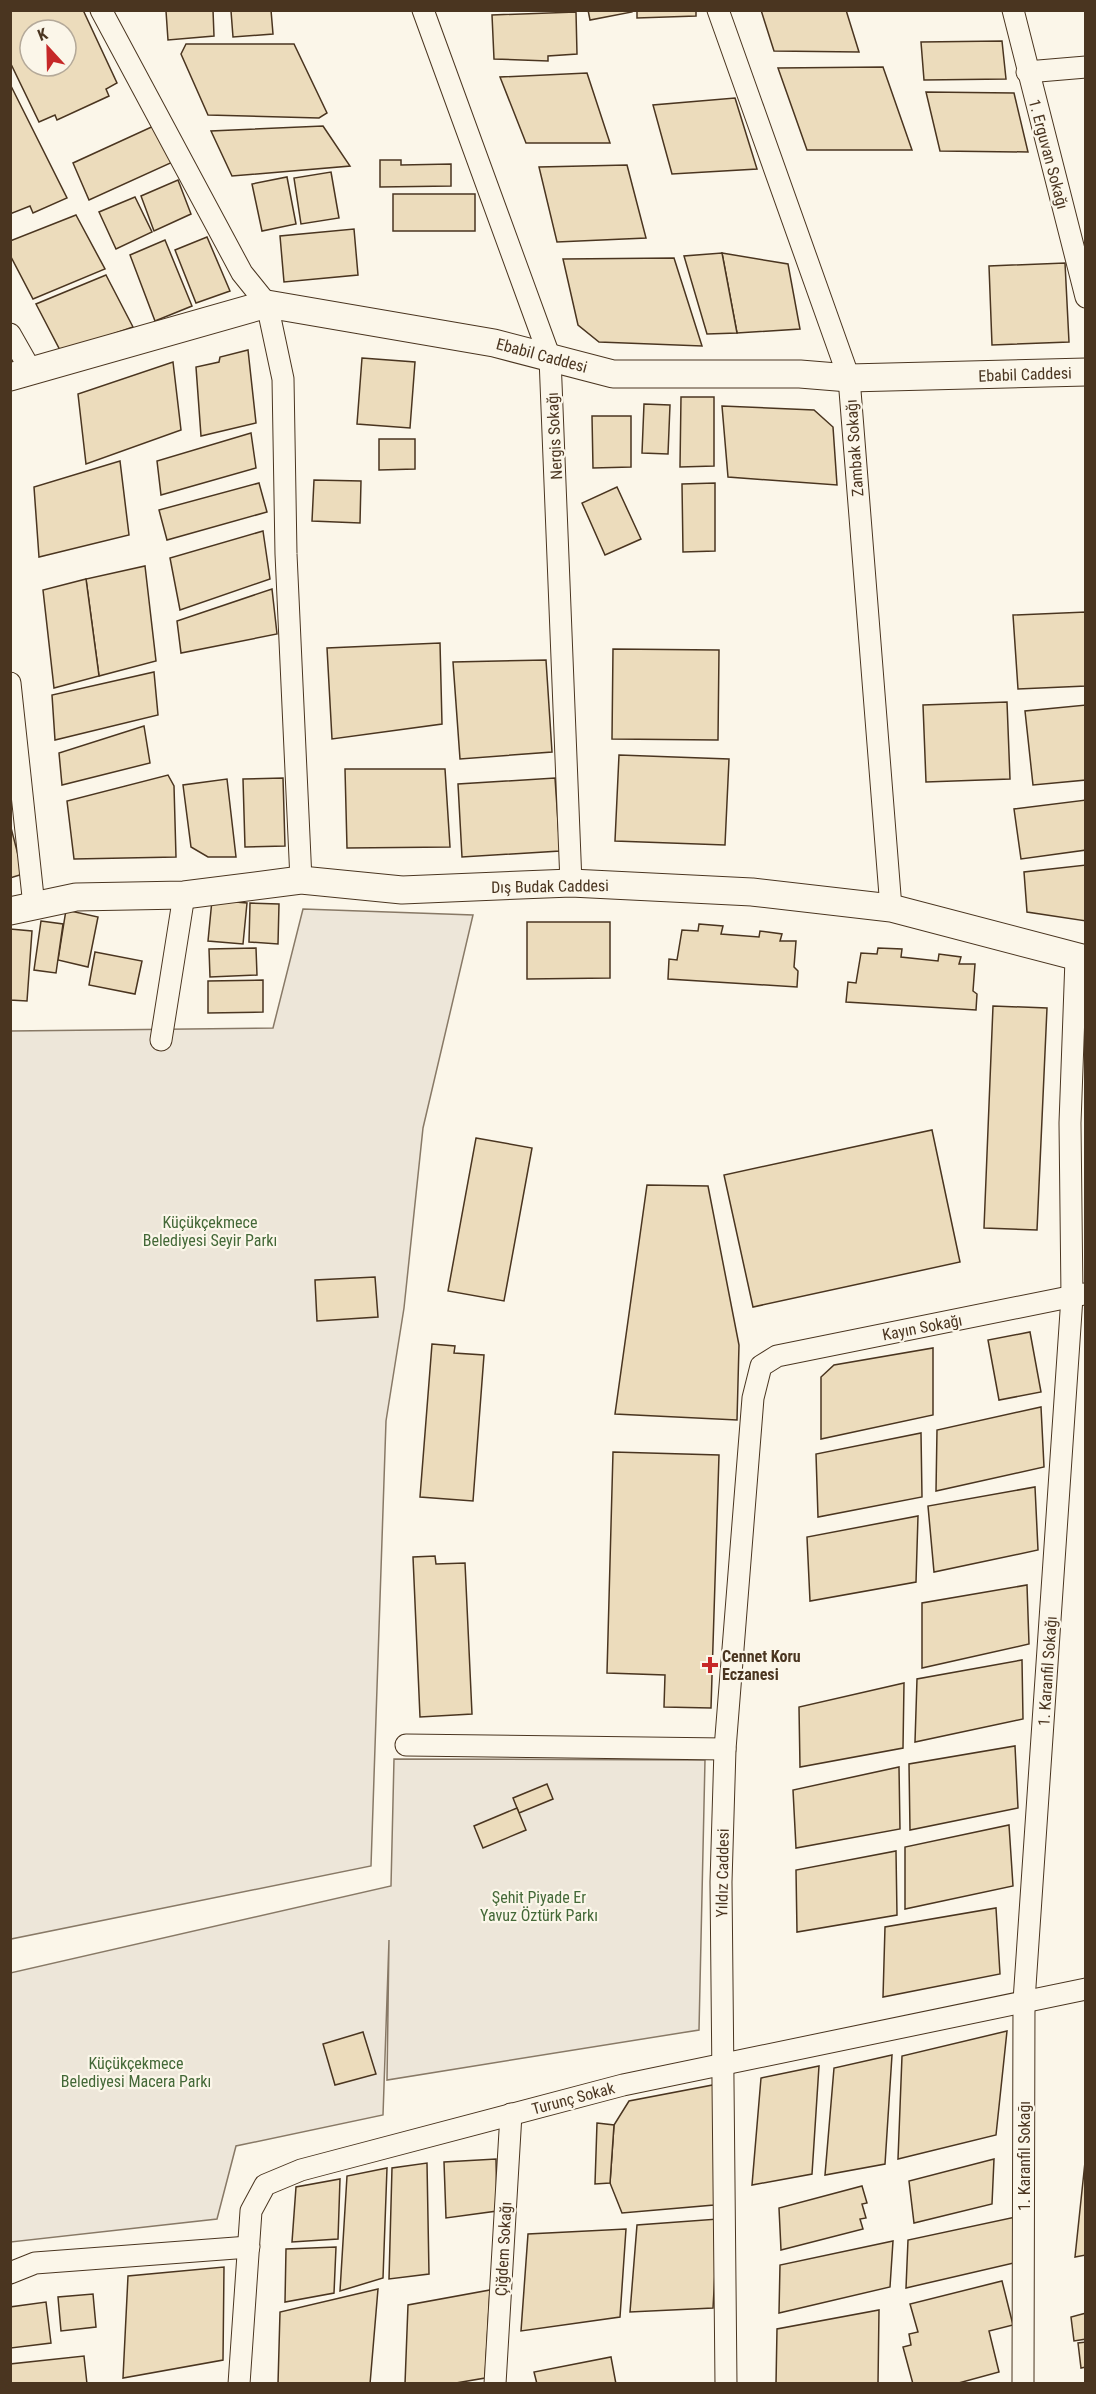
<svg xmlns="http://www.w3.org/2000/svg" width="1096" height="2394" viewBox="0 0 1096 2394" font-family="'Roboto Condensed',sans-serif">
  <style>
    .green { fill: #ede6d9; stroke: #887966; stroke-width: 1.5 }
    .building { fill: #ecdcbc; stroke: #4a3520; stroke-width: 1.5; fill-rule: evenodd }
    .lines { fill: none; stroke-linecap: round; stroke-linejoin: round }
    .minor-casing { stroke: #4a3520; stroke-width: 23 }
    .tertiary-casing { stroke: #4a3520; stroke-width: 29 }
    .minor { stroke: #fbf6e9; stroke-width: 21 }
    .tertiary { stroke: #fbf6e9; stroke-width: 27 }
    .poi-dot { fill: #c62828; stroke: #fbf6e9; stroke-width: 2 }
    .labels { text-anchor: middle; stroke-width: 4.5; stroke-linejoin: round; paint-order: stroke }
    .street-label { font-size: 16px; fill: #4a3520; stroke: #fbf6e9 }
    .park-label { font-size: 16px; fill: #436837; stroke: #fbf6e9 }
    .poi-label { font-size: 16px; font-weight: bold; fill: #4a3520; stroke: #fbf6e9; text-anchor: start }
  </style>
  <rect width="100%" height="100%" fill="#fbf6e9"/>
  <!-- green -->
  <g class="green">
    <polygon points="303,909 473,915 423,1128 404,1308 386,1421 371,1866 11,1939 11,1031 273,1028"/>
    <polygon points="394,1759 705,1760 699,2030 387,2080 389,1940 383,2115 236,2146 217,2219 11,2242 10,1973 391,1886"/>
  </g>
  <!-- building -->
  <g class="building">
    <path d="M10,10H83L117,83L106,89L109,96L57,120L55,115L39,122L10,62ZM30,30H66V66H30Z"/>
    <polygon points="213,10 214,36 168,40 166,11"/>
    <polygon points="271,10 273,34 233,37 231,11"/>
    <polygon points="588,10 632,10 632,12 590,20"/>
    <polygon points="637,10 696,10 696,16 637,18"/>
    <polygon points="761,10 846,10 859,52 774,51"/>
    <polygon points="576,12 577,54 548,56 548,61 494,59 492,15"/>
    <polygon points="1002,41 1006,79 924,80 921,42"/>
    <polygon points="186,44 294,44 327,113 319,118 208,115 181,54"/>
    <polygon points="883,67 912,150 807,150 778,68"/>
    <polygon points="587,73 610,143 526,143 500,77"/>
    <polygon points="10,84 67,198 33,213 30,206 10,214"/>
    <polygon points="926,92 1014,93 1028,152 940,151"/>
    <polygon points="735,98 757,169 672,174 653,105"/>
    <polygon points="158,124 175,161 89,200 73,163"/>
    <polygon points="323,126 350,166 232,176 211,131"/>
    <polygon points="380,160 401,160 401,165 451,164 451,186 380,187"/>
    <polygon points="627,165 646,238 557,242 539,167"/>
    <polygon points="331,172 339,218 301,224 294,178"/>
    <polygon points="287,177 296,224 262,231 252,184"/>
    <polygon points="178,180 191,214 154,231 141,196"/>
    <rect x="393" y="194" width="82" height="37"/>
    <polygon points="135,197 152,232 116,249 99,212"/>
    <polygon points="76,215 105,269 33,299 10,255 10,241"/>
    <polygon points="354,229 358,275 284,282 280,236"/>
    <polygon points="207,237 230,291 196,303 175,250"/>
    <polygon points="165,240 192,306 155,321 130,255"/>
    <polygon points="722,253 788,264 800,329 737,333"/>
    <polygon points="722,253 737,333 707,334 684,256"/>
    <polygon points="674,258 702,346 599,342 578,325 563,259"/>
    <polygon points="1065,263 1069,342 992,345 989,266"/>
    <polygon points="106,275 133,327 61,352 36,304"/>
    <polygon points="248,350 256,423 201,436 196,367 219,362 220,357"/>
    <polygon points="362,358 415,362 410,428 357,424"/>
    <polygon points="173,362 181,430 86,464 78,394"/>
    <polygon points="681,397 714,397 714,466 680,467"/>
    <polygon points="644,404 670,405 668,454 642,453"/>
    <polygon points="722,406 814,410 833,427 837,485 728,477"/>
    <polygon points="592,416 631,416 631,467 593,468"/>
    <polygon points="251,433 256,468 161,495 157,461"/>
    <polygon points="379,439 415,439 415,469 379,470"/>
    <polygon points="120,461 129,535 39,557 34,487"/>
    <polygon points="314,480 361,481 360,523 312,521"/>
    <polygon points="259,483 267,512 167,540 159,510"/>
    <polygon points="715,483 715,551 683,552 682,484"/>
    <polygon points="617,487 641,539 605,555 582,503"/>
    <polygon points="263,531 270,579 180,610 170,558"/>
    <polygon points="145,566 156,661 99,676 86,579"/>
    <polygon points="86,579 99,676 54,688 43,590"/>
    <polygon points="272,589 277,634 181,653 177,621"/>
    <polygon points="1086,612 1086,686 1018,689 1013,615"/>
    <polygon points="440,643 442,724 332,739 327,648"/>
    <polygon points="613,649 719,650 718,740 612,739"/>
    <polygon points="546,660 552,752 460,759 453,662"/>
    <polygon points="154,672 158,715 55,740 52,695"/>
    <polygon points="1007,702 1010,779 926,782 923,705"/>
    <polygon points="1086,705 1086,780 1033,785 1025,711"/>
    <polygon points="144,726 150,763 62,785 59,753"/>
    <polygon points="619,755 729,759 725,845 615,841"/>
    <polygon points="345,769 445,769 450,847 347,848"/>
    <polygon points="168,775 174,786 176,857 74,859 67,801"/>
    <polygon points="283,778 285,846 245,847 243,779"/>
    <polygon points="555,778 560,851 462,857 458,784"/>
    <polygon points="227,779 236,857 208,857 191,847 183,785"/>
    <polygon points="1086,800 1086,850 1021,859 1014,809"/>
    <polygon points="10,824 23,874 10,878"/>
    <polygon points="1086,865 1086,921 1027,912 1024,872"/>
    <polygon points="212,900 247,903 243,944 208,941"/>
    <polygon points="250,903 279,904 278,944 249,942"/>
    <polygon points="66,910 98,917 88,967 58,960"/>
    <polygon points="41,921 63,924 56,973 34,970"/>
    <polygon points="527,922 610,922 610,978 527,979"/>
    <polygon points="699,924 723,926 721,934 759,937 760,931 782,934 780,941 796,941 794,967 798,971 797,987 668,979 669,959 677,960 682,930 698,931"/>
    <polygon points="10,929 32,931 27,1001 10,1000"/>
    <polygon points="256,948 257,975 210,977 209,949"/>
    <polygon points="878,948 902,949 901,957 938,961 939,954 961,957 959,964 975,964 973,991 977,994 976,1010 846,1002 848,982 856,983 861,953 877,954"/>
    <polygon points="95,952 142,961 135,994 89,985"/>
    <polygon points="263,980 263,1012 208,1013 208,981"/>
    <polygon points="993,1006 1047,1008 1037,1230 984,1228"/>
    <polygon points="932,1130 960,1262 753,1307 724,1175"/>
    <polygon points="476,1138 532,1148 504,1301 448,1291"/>
    <polygon points="647,1185 708,1186 739,1345 737,1420 615,1414"/>
    <polygon points="375,1277 378,1317 317,1321 315,1280"/>
    <polygon points="1030,1332 1041,1392 999,1400 988,1340"/>
    <polygon points="432,1344 455,1346 454,1353 484,1355 473,1501 420,1497"/>
    <polygon points="933,1348 933,1415 821,1439 821,1377 834,1365"/>
    <polygon points="1041,1407 1044,1467 936,1491 937,1430"/>
    <polygon points="921,1433 922,1497 818,1517 816,1454"/>
    <polygon points="613,1452 719,1455 711,1708 664,1707 665,1675 607,1673"/>
    <polygon points="1035,1487 1038,1550 934,1572 928,1506"/>
    <polygon points="918,1516 916,1582 810,1601 807,1537"/>
    <polygon points="435,1556 436,1564 465,1563 472,1714 420,1717 413,1557"/>
    <polygon points="1027,1585 1029,1644 922,1668 922,1603"/>
    <polygon points="1022,1660 1023,1719 915,1742 917,1679"/>
    <polygon points="904,1683 903,1748 800,1767 799,1707"/>
    <polygon points="1015,1746 1018,1808 910,1830 909,1764"/>
    <polygon points="899,1767 900,1829 796,1848 793,1790"/>
    <polygon points="547,1784 553,1799 519,1813 513,1798"/>
    <polygon points="517,1808 526,1830 483,1848 474,1826"/>
    <polygon points="1009,1825 1013,1886 905,1909 905,1847"/>
    <polygon points="896,1851 897,1915 797,1932 796,1870"/>
    <polygon points="996,1908 1000,1974 883,1997 885,1927"/>
    <polygon points="1007,2031 996,2135 898,2159 902,2056"/>
    <polygon points="363,2032 376,2074 335,2085 323,2044"/>
    <polygon points="892,2055 885,2164 825,2175 834,2068"/>
    <polygon points="819,2066 812,2174 752,2185 761,2078"/>
    <polygon points="718,2084 714,2205 622,2213 610,2183 614,2125 629,2101"/>
    <polygon points="597,2123 614,2125 610,2183 595,2184"/>
    <polygon points="496,2159 497,2211 446,2218 444,2162"/>
    <polygon points="994,2159 992,2204 914,2223 909,2181"/>
    <polygon points="1085,2162 1086,2255 1075,2257"/>
    <polygon points="427,2163 429,2274 389,2279 392,2168"/>
    <polygon points="387,2168 383,2278 340,2291 347,2176"/>
    <polygon points="340,2179 338,2239 292,2242 296,2187"/>
    <polygon points="862,2186 867,2203 862,2204 866,2218 860,2219 863,2229 781,2250 779,2208"/>
    <polygon points="1020,2216 1018,2262 906,2288 908,2240"/>
    <polygon points="718,2219 713,2308 630,2312 637,2225"/>
    <polygon points="626,2229 620,2317 521,2331 528,2234"/>
    <polygon points="893,2241 890,2287 779,2313 780,2265"/>
    <polygon points="336,2247 334,2293 285,2302 286,2249"/>
    <polygon points="224,2267 223,2360 123,2378 128,2276"/>
    <polygon points="1002,2281 1013,2325 989,2331 999,2372 955,2384 913,2384 903,2347 911,2345 909,2334 918,2332 910,2304"/>
    <polygon points="378,2289 370,2384 278,2384 280,2312"/>
    <polygon points="490,2290 485,2378 450,2384 405,2384 408,2305"/>
    <polygon points="93,2294 96,2327 61,2331 58,2297"/>
    <polygon points="46,2302 51,2343 11,2348 10,2307"/>
    <polygon points="879,2310 878,2384 776,2384 777,2329"/>
    <polygon points="1086,2313 1086,2339 1074,2341 1071,2317"/>
    <polygon points="1086,2342 1086,2367 1081,2368 1078,2343"/>
    <polygon points="84,2356 87,2384 10,2384 10,2364"/>
    <polygon points="611,2357 616,2384 537,2384 534,2372"/>
  </g>
  <g class="lines">
    <defs>
      <g id="minor">
        <polyline points="101,10 242,273 267,304 283,379 286,554 301,880"/>
        <polyline points="423,10 550,358 571,883"/>
        <polyline points="718,10 849,378 891,908"/>
        <polyline points="1013,10 1086,297"/>
        <polyline points="1027,72 1086,67"/>
        <polyline points="10,334 31,371"/>
        <polyline points="10,683 34,906"/>
        <polyline points="161,1040 184,895"/>
        <polyline points="406,1745 725,1749"/>
        <polyline points="10,2273 35,2263 249,2247"/>
        <polyline points="239,2384 251,2211 265,2185 301,2170 623,2085 1086,1989"/>
        <polyline points="495,2384 511,2114"/>
        <polyline points="726,2384 721,1882 725,1749 753,1398 761,1366 777,1356 1084,1294"/>
        <polyline points="1023,2384 1024,2001 1072,1297 1070,1123 1076,959"/>
      </g>
      <g id="tertiary">
        <polyline points="10,377 267,304 494,343 613,374 800,374 849,378 1086,372"/>
        <polyline points="10,911 76,897 184,895 301,880 402,890 571,883 752,892 891,908 1086,959"/>
      </g>
    </defs>
    <!-- minor casing -->
    <use href="#minor" class="minor-casing"/>
    <!-- tertiary casing -->
    <use href="#tertiary" class="tertiary-casing"/>
    <!-- minor -->
    <use href="#minor" class="minor"/>
    <!-- tertiary -->
    <use href="#tertiary" class="tertiary"/>
  </g>
  <!-- markers -->
  <path class="poi-dot" d="M707 1656h6v6h6v6h-6v6h-6v-6h-6v-6h6z"/>
  <g class="labels">
    <!-- street labels -->
    <g class="street-label">
      <text transform="translate(1049 154) rotate(75)" y="6">1. Erguvan Sokağı</text>
      <text transform="translate(542 355) rotate(15)" y="6">Ebabil Caddesi</text>
      <text transform="translate(1025 374) rotate(-2)" y="6">Ebabil Caddesi</text>
      <text transform="translate(554 436) rotate(-93)" y="6">Nergis Sokağı</text>
      <text transform="translate(854 448) rotate(-94)" y="6">Zambak Sokağı</text>
      <text transform="translate(550 886) rotate(-1)" y="6">Dış Budak Caddesi</text>
      <text transform="translate(922 1327) rotate(-11)" y="6">Kayın Sokağı</text>
      <text transform="translate(1047 1671) rotate(-86)" y="6">1. Karanfil Sokağı</text>
      <text transform="translate(722 1873) rotate(-89)" y="6">Yıldız Caddesi</text>
      <text transform="translate(573 2098) rotate(-15)" y="6">Turunç Sokak</text>
      <text transform="translate(1024 2156) rotate(-90)" y="6">1. Karanfil Sokağı</text>
      <text transform="translate(503 2249) rotate(-87)" y="6">Çiğdem Sokağı</text>
    </g>
    <!-- park labels -->
    <g class="park-label">
      <text x="210" y="1228">Küçükçekmece<tspan x="210" dy="18">Belediyesi Seyir Parkı</tspan></text>
      <text x="539" y="1903">Şehit Piyade Er<tspan x="539" dy="18">Yavuz Öztürk Parkı</tspan></text>
      <text x="136" y="2069">Küçükçekmece<tspan x="136" dy="18">Belediyesi Macera Parkı</tspan></text>
    </g>
    <!-- poi labels -->
    <g class="poi-label">
      <text x="722" y="1662">Cennet Koru<tspan x="722" dy="18">Eczanesi</tspan></text>
    </g>
  </g>
  <!-- border -->
  <rect width="1096" height="2394" fill="none" stroke="#4a3520" stroke-width="24"/>
  <!-- north arrow -->
  <g transform="translate(48 48) rotate(338)"><circle r="28" fill="#fbf6e9" stroke="#b4a999" stroke-width="1.5"/>
  <path d="M0-4.5L10 22L0 15L-10 22Z" fill="#c62828"/>
  <text y="-9" font-size="16" font-weight="bold" text-anchor="middle" fill="#4a3520">K</text>
  </g>
</svg>
